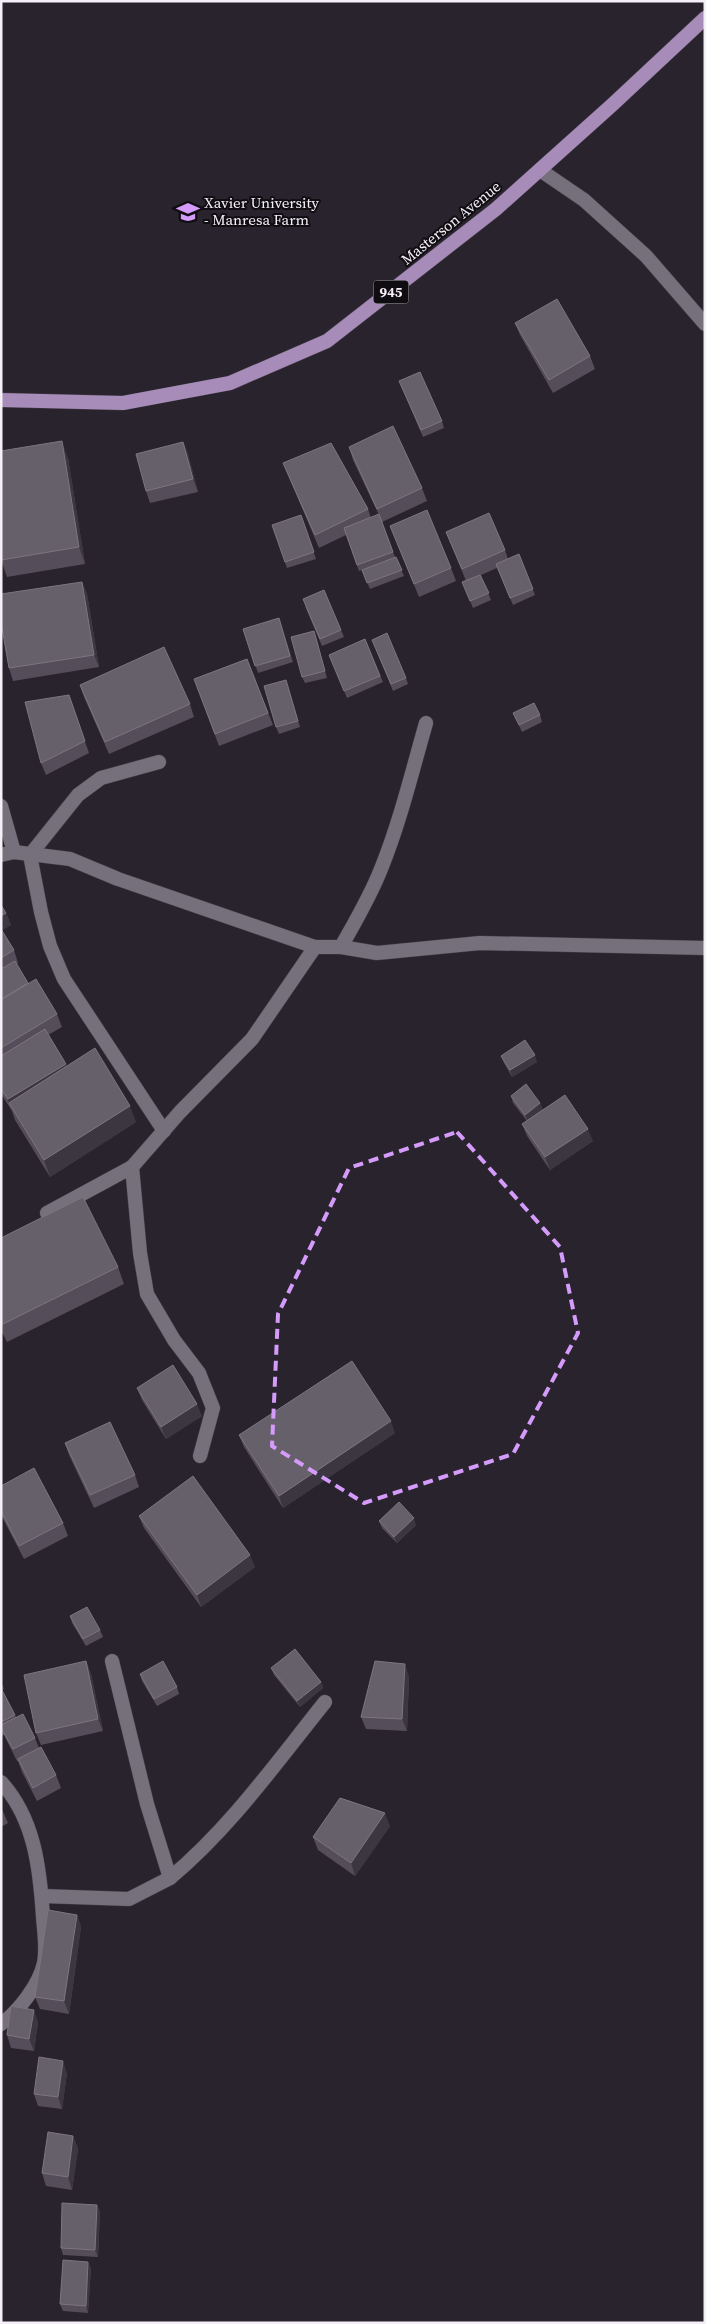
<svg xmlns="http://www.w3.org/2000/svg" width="706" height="2324" viewBox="0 0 706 2324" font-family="'Source Serif 4',serif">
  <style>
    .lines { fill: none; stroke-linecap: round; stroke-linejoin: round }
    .minor-casing { stroke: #443e48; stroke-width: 15 }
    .primary-casing { stroke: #443e48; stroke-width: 15 }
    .minor { stroke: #766f7c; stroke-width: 14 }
    .primary { stroke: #a78cb9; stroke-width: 14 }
    .wall { fill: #554e5a }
    .shaded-wall { fill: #3c3641 }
    .building { fill: #66606b; stroke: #7d7681 }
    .marked { fill: none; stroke: #d59bfb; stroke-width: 4; stroke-dasharray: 10 6; stroke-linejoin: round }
    .labels { text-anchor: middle; stroke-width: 4; stroke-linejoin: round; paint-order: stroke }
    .shield { fill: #100d12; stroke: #b0acb3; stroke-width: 1 }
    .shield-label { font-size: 14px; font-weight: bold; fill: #f5f0f8 }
    .poi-label { font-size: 15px; fill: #f5f0f8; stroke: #100d12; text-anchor: start }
    .street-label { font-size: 15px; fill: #f5f0f8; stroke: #100d12 }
  </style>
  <rect width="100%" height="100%" fill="#29232e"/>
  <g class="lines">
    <defs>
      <g id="minor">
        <polyline points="540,170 584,200 646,256 705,324"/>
        <polyline points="159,762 101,778 78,795 30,855 41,912 50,946 64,979 164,1131"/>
        <polyline points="1,806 14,852"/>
        <polyline points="1,855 14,852 70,859 118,879 315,947 341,947 377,953 480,943 705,948"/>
        <path d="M341,947C355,922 370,897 381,869C400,822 412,772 426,723"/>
        <polyline points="132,1167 140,1253 147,1294 174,1340 199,1373 213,1408 200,1456"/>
        <polyline points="47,1213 132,1167 180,1112 252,1039 315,947"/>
        <path d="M1,1782C35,1819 40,1870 43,1917C44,1931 47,1949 44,1963C39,1985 19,2011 1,2024"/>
        <path d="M170,1878C230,1828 276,1763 325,1702"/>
        <polyline points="42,1896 129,1899 170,1878 147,1804 112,1661"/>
      </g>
      <polyline id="primary" points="1,400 123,403 230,383 327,341 496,209 612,105 705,18"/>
    </defs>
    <!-- minor casing -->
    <use href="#minor" class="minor-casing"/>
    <!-- primary casing -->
    <use href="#primary" class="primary-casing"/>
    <!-- minor -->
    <use href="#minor" class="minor"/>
    <!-- primary -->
    <use href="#primary" class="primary"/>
  </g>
  <!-- wall -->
  <g class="wall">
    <polygon points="515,323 590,356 595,369 553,393 520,335"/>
    <polygon points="399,381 442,421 444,428 423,437"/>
    <polygon points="183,442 188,454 198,492 150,503 146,491"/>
    <polygon points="349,447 422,488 427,501 382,522 395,557 396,557 404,576 370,589 362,570 359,571 346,535 319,548 288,475 283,463 368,509 371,518 379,515 353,460"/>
    <polygon points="68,458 85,564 7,577 1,560"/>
    <polygon points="301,515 316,559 287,568 272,525"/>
    <polygon points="390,526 451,568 456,581 419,597"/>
    <polygon points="446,532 505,550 508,559 519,554 535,595 513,605 497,568 481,575 491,600 473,608 462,582 466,581"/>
    <polygon points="82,582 87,594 99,667 13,681 9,668"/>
    <polygon points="305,606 341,630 344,637 322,646"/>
    <polygon points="279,618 293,662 258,673 243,629"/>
    <polygon points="316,637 327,678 305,683 302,677"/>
    <polygon points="365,639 383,682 347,698 329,655"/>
    <polygon points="372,640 406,678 408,684 393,691"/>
    <polygon points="247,659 273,725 219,746 194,679"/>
    <polygon points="80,685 190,704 194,717 109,754 84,697"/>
    <polygon points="288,686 300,727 279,734 276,727"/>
    <polygon points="69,695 89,753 46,775 41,763"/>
    <polygon points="513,713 540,715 542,722 522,732"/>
    <polygon points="1,905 6,913 11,925 2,930 14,950 18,963 16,964 28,984 57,1014 62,1027 48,1035 67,1066 136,1122 50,1177 15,1120 12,1111 1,1094"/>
    <polygon points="501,1056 537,1062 512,1077 504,1063"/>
    <polygon points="511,1096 540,1103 543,1110 537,1114 593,1141 550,1170 527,1136 522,1124 527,1121 513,1103"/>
    <polygon points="1,1238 118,1267 124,1284 7,1342 1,1330"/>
    <polygon points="137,1388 202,1416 166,1439 142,1400"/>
    <polygon points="395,1433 283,1508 244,1447 239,1435"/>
    <polygon points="65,1443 135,1475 139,1487 94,1508 69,1455"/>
    <polygon points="1,1486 63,1523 68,1536 24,1559 1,1515"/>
    <polygon points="139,1516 255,1567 201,1607 144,1528"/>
    <polygon points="379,1521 416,1525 397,1543 382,1528"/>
    <polygon points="70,1616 100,1630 103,1637 86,1646 72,1623"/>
    <polygon points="86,1661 91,1674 103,1731 41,1745 36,1733"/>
    <polygon points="271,1668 321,1682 323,1688 300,1707 274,1675"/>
    <polygon points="140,1674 177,1687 179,1694 157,1706 142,1681"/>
    <polygon points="409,1676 407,1731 366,1729 361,1717"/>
    <polygon points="1,1681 4,1689 2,1690 16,1717 35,1738 39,1748 56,1775 61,1788 37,1801 22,1772 18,1761 17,1761 4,1735 1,1736"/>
    <polygon points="1,1807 8,1823 1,1827"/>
    <polygon points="390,1826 355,1876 318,1850 313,1837"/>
    <polygon points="77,1915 81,1927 69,2014 40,2009 35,1997"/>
    <polygon points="38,2022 34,2051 11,2048 7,2035"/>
    <polygon points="67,2073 62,2109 38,2106 34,2094"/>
    <polygon points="73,2136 78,2149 72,2190 46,2186 42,2173"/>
    <polygon points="100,2211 98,2257 63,2255 61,2248"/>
    <polygon points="91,2268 88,2313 63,2311 60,2304"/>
  </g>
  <!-- shaded-wall -->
  <g class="shaded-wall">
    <polygon points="62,441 68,458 85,564 79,547"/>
    <polygon points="183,442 188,454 198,492 193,479"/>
    <polygon points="82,582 87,594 99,667 94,655"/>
    <polygon points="6,913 11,925 1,931 1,916"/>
    <polygon points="535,1055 537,1062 512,1077 510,1070"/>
    <polygon points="66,1064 70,1076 9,1104 8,1099"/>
    <polygon points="540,1103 543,1110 528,1121 525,1115"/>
    <polygon points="130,1106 136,1122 50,1177 44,1160"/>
    <polygon points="588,1129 593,1141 550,1170 545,1157"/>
    <polygon points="197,1404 202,1416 166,1439 161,1427"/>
    <polygon points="391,1421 395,1433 283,1508 279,1496"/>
    <polygon points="414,1518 416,1525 397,1543 394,1537"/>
    <polygon points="250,1555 255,1567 201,1607 197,1595"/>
    <polygon points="86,1661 91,1674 103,1731 98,1719"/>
    <polygon points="405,1664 409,1676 407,1731 402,1719"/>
    <polygon points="321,1682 323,1688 300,1707 297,1701"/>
    <polygon points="385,1813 390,1826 355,1876 351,1863"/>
    <polygon points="77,1915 81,1927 69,2014 64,2001"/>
    <polygon points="34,2010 38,2022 34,2051 29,2039"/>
    <polygon points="63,2061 67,2073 62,2109 58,2097"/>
    <polygon points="73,2136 78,2149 72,2190 68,2177"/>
    <polygon points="97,2205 100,2211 98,2257 95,2250"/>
    <polygon points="88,2262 91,2268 88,2313 86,2306"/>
  </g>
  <!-- building -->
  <g class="building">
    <polygon points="557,299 590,356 549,380 515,323"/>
    <polygon points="420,372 442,421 421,430 399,381"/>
    <polygon points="393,426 422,488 377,509 349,447"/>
    <polygon points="62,441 79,547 1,560 1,451"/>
    <polygon points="183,442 193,479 146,491 136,454"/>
    <polygon points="331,443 368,509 315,535 283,463"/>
    <polygon points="427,510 451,568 414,584 390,526"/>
    <polygon points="489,513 505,550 462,569 446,532"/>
    <polygon points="379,514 393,552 357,565 344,528"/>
    <polygon points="301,515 314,552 285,562 272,525"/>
    <polygon points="519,554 533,589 510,598 496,564"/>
    <polygon points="396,557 402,570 367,583 362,570"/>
    <polygon points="480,575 489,593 470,601 462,582"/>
    <polygon points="82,582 94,655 9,668 1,622 1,594"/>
    <polygon points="324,590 341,630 320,639 303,599"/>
    <polygon points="279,618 290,656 255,666 243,629"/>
    <polygon points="314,631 325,671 302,677 291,637"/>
    <polygon points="387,633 406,678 391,684 372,640"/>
    <polygon points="365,639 380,676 344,691 329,655"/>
    <polygon points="164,647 190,704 105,742 80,685"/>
    <polygon points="247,659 268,713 215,734 194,679"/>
    <polygon points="286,680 298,721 276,727 264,686"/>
    <polygon points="69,695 85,741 41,763 25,702"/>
    <polygon points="534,703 540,715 519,725 513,713"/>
    <polygon points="1,905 6,913 1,916"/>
    <polygon points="1,929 14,950 1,958"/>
    <polygon points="15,961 28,983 1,999 1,969"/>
    <polygon points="36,979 57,1014 1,1048 1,1000"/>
    <polygon points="45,1029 66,1064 8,1099 1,1089 1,1056"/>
    <polygon points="525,1040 535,1055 510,1070 501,1056"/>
    <polygon points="95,1048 130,1106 44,1160 9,1103"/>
    <polygon points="526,1084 540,1103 525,1115 511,1096"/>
    <polygon points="565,1095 588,1129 545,1157 522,1124"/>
    <polygon points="83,1197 118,1267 1,1325 1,1238"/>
    <polygon points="352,1361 391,1421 279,1496 239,1435"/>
    <polygon points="173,1365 197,1404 161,1427 137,1388"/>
    <polygon points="110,1422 135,1475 90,1495 65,1443"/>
    <polygon points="34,1468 63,1523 19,1546 1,1511 1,1486"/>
    <polygon points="193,1476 250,1555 197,1595 139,1516"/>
    <polygon points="399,1502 414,1518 394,1537 379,1521"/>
    <polygon points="87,1607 100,1630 83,1639 70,1616"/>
    <polygon points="295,1649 321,1682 297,1701 271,1668"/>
    <polygon points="86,1661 98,1719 36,1733 24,1675"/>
    <polygon points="163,1661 177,1687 154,1699 140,1674"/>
    <polygon points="375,1661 405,1664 402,1719 361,1717"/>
    <polygon points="1,1688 15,1715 1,1722"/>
    <polygon points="23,1714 35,1738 13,1749 1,1728 1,1725"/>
    <polygon points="41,1747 56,1775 33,1788 18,1759"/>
    <polygon points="340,1798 385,1813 351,1863 313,1837"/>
    <polygon points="48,1910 77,1915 64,2001 35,1997"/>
    <polygon points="11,2006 34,2010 29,2039 7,2035"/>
    <polygon points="39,2057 63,2061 58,2097 34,2094"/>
    <polygon points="48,2132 73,2136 68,2177 42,2173"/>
    <polygon points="62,2203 97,2205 95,2250 61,2248"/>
    <polygon points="63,2260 88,2262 86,2306 60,2304"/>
  </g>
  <!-- marked area -->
  <path class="marked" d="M457,1132L560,1247L578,1333L513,1454L364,1503L272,1446L278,1314L349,1168Z"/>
  <!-- icons -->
  <defs>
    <symbol id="university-bare" viewBox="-9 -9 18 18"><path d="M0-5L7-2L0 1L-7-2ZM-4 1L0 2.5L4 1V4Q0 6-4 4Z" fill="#d59bfb" stroke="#100d12" stroke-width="2.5" paint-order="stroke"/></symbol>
  </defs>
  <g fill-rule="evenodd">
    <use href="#university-bare" x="172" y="196" width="32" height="32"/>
  </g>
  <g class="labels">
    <!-- shield labels -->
    <rect class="shield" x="373.5" y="280.5" width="35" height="23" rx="4"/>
    <g class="shield-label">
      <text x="391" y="297">945</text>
    </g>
    <!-- poi labels -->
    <g class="poi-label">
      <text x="204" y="208">Xavier University<tspan x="204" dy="17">- Manresa Farm</tspan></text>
    </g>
    <!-- street labels -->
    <g class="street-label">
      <text transform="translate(451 223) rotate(-39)" y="5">Masterson Avenue</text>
    </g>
  </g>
  <!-- border -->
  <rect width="706" height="2324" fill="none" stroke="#f5f0f8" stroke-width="5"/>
</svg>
